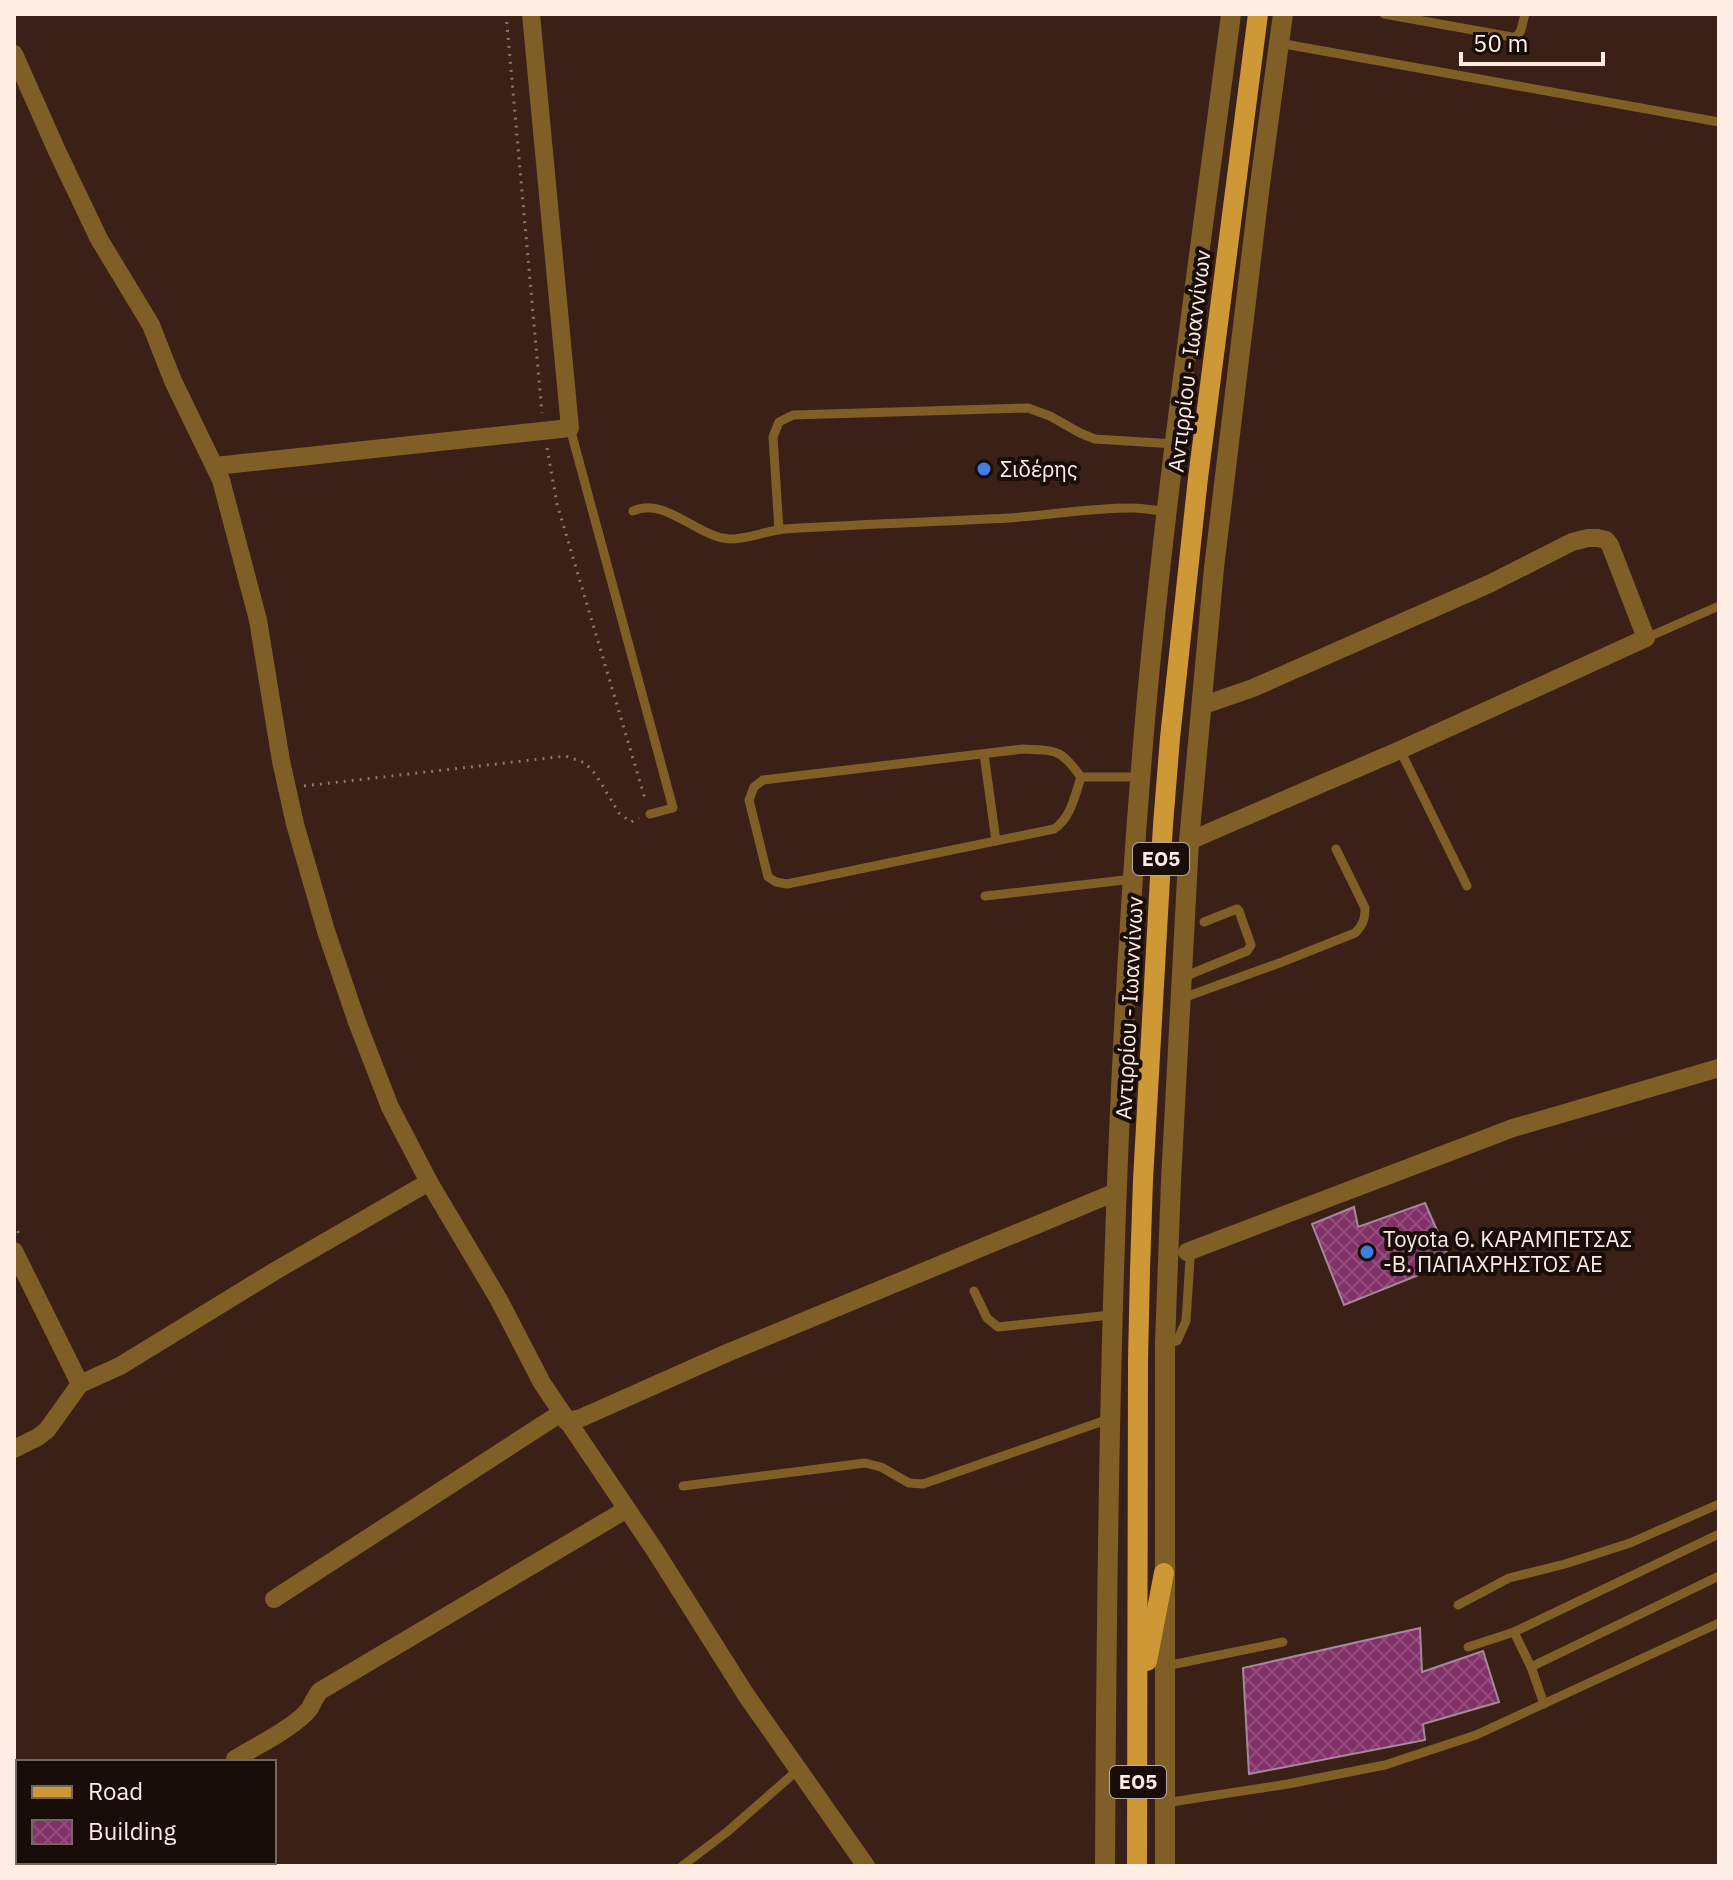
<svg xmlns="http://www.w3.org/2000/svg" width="1733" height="1880" viewBox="0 0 1733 1880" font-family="'IBM Plex Sans',sans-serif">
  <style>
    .building { fill: url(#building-cross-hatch); stroke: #a6889a; stroke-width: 2 }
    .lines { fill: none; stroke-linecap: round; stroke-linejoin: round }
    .path { stroke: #8d766e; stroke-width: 3; stroke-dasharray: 2 6; stroke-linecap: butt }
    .service { stroke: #805f26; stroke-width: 9 }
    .minor { stroke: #805f26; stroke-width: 18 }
    .tertiary { stroke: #805f26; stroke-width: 20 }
    .primary { stroke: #cf9836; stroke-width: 20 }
    .shop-dot { fill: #3f7fe0; stroke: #190d09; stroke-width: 3 }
    .labels { text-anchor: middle; stroke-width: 8; stroke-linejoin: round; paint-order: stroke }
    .shield { fill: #190d09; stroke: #b9a9a3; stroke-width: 2 }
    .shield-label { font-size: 20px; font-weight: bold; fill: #feece5 }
    .street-label { font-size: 22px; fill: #feece5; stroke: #190d09 }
    .poi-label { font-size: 22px; fill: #feece5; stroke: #190d09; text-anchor: start }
  </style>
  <defs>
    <pattern id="building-cross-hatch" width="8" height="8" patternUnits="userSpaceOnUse" patternTransform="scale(2)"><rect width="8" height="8" fill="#813168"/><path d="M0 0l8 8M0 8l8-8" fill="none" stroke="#944f7d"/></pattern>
  </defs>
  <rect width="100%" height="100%" fill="#3a2016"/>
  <!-- building -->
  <g class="building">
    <polygon points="1425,1203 1451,1262 1344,1305 1312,1224 1354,1207 1358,1227"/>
    <polygon points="1420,1628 1422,1672 1483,1651 1499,1702 1423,1724 1425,1740 1249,1774 1243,1668"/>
  </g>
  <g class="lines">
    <!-- path -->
    <g class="path">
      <polyline points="506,14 542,413"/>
      <polyline points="547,448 557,504 646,802"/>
      <polyline points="304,786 566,756 585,763 596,775 619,813 631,822 639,818"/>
      <polyline points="14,1224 19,1234"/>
    </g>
    <!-- service -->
    <g class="service">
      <polyline points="1384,14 1512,37 1517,37 1521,30 1525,14"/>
      <polyline points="1279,43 1719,122"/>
      <polyline points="570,428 673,808 650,814"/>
      <path d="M633,511C665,496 698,538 730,539C748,539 766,531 784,529C859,524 934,522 1009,518C1049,515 1090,508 1131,508C1143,508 1155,510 1167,512"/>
      <polyline points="779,530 773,437 779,422 793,415 1028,408 1050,416 1080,433 1095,439 1175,444"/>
      <polyline points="1646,638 1719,606"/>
      <polyline points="1400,750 1467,886"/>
      <polyline points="984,754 996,841"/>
      <path d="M1081,777C1075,795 1071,818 1054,829L787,884L776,882L768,877L749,800L754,787L763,780L1023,749C1057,751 1060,748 1081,777H1140"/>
      <polyline points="985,896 1133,879"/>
      <polyline points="1181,978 1247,951 1251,945 1239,911 1237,909 1204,922"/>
      <path d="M1180,999L1282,962L1355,933C1363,925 1365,919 1365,908L1336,849"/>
      <polyline points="974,1291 987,1318 998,1327 1111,1315"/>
      <polyline points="1165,1344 1177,1341 1186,1321 1190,1259 1187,1252"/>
      <polyline points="683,1486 865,1463 881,1467 909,1483 923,1484 1109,1419"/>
      <polyline points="1458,1605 1509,1578 1565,1564 1630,1543 1719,1504"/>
      <polyline points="1468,1647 1514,1632"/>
      <polyline points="1166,1666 1283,1642"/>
      <polyline points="1531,1667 1719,1576"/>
      <polyline points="1544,1704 1531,1667 1514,1632 1719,1534"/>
      <polyline points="1165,1803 1288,1784 1385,1765 1476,1735 1719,1623"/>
      <polyline points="682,1866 727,1832 799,1769"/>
    </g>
    <!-- minor -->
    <g class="minor">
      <polyline points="14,54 57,151 99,239 151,325 173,381 221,480 258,620 281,761 295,824 326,931 357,1022 390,1107 429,1182 499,1300 542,1383 654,1549 746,1695 866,1866"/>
      <polyline points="215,466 570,428 531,14"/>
      <polyline points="1189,841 1400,750 1646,638 1610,545 1606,540 1598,538 1588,538 1572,542 1489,584 1253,688 1201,706"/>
      <polyline points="14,1251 80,1384"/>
      <polyline points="1187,1252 1513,1128 1719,1068"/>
      <polyline points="566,1421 581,1418 727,1353 1116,1192"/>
      <polyline points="14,1449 38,1437 47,1430 80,1384 120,1366 275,1271 429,1182"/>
      <polyline points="274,1599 561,1413"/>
      <path d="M235,1759C256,1746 296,1727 310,1708C313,1702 315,1697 320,1691L627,1509"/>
    </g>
    <!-- tertiary -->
    <g class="tertiary">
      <path d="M1105,1866C1107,1480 1112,1094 1146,709C1167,477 1201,245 1231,14"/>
      <polyline points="1165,1866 1165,1344 1171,1181 1189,841 1214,568 1260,184 1283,14"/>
    </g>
    <!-- primary -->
    <g class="primary">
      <polyline points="1147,1661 1164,1573"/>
      <polyline points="1137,1866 1138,1360 1140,1270 1143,1180 1163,825 1170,738 1198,478 1258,14"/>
    </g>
  </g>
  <!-- markers -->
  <g class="shop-dot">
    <circle cx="984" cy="469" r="8"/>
    <circle cx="1367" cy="1252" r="8"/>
  </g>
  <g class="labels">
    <!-- shield labels -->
    <g class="shield">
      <rect x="1133" y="843" width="56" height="32" rx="6"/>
      <rect x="1110" y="1766" width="56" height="32" rx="6"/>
    </g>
    <g class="shield-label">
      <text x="1161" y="866">ΕΟ5</text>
      <text x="1138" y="1789">ΕΟ5</text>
    </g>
    <!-- street labels -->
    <g class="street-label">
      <text transform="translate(1189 361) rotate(-83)" y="8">Αντιρρίου - Ιωαννίνων</text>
      <text transform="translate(1129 1008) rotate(-87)" y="8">Αντιρρίου - Ιωαννίνων</text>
    </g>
    <!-- poi labels -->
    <g class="poi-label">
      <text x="1000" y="477">Σιδέρης</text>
      <text x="1383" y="1247">Toyota Θ. ΚΑΡΑΜΠΕΤΣΑΣ<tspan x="1383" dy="25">-Β. ΠΑΠΑΧΡΗΣΤΟΣ ΑΕ</tspan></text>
    </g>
  </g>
  <!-- border -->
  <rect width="1733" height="1880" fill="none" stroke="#feece5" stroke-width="32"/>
  <!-- legend -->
  <rect x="16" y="1760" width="260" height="104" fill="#190d09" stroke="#756661" stroke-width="2"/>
  <rect x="32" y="1786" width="40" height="12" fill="#cf9836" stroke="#756661" stroke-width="2"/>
  <text x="88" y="1800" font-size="24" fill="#feece5">Road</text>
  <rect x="32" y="1820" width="40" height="24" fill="url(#building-cross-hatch)" stroke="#756661" stroke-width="2"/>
  <text x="88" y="1840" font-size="24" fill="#feece5">Building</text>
  <!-- scale -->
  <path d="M1461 52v12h142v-12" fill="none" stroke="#feece5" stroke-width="4"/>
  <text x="1473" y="52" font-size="24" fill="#feece5" stroke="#190d09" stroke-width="6" paint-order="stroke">50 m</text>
</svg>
